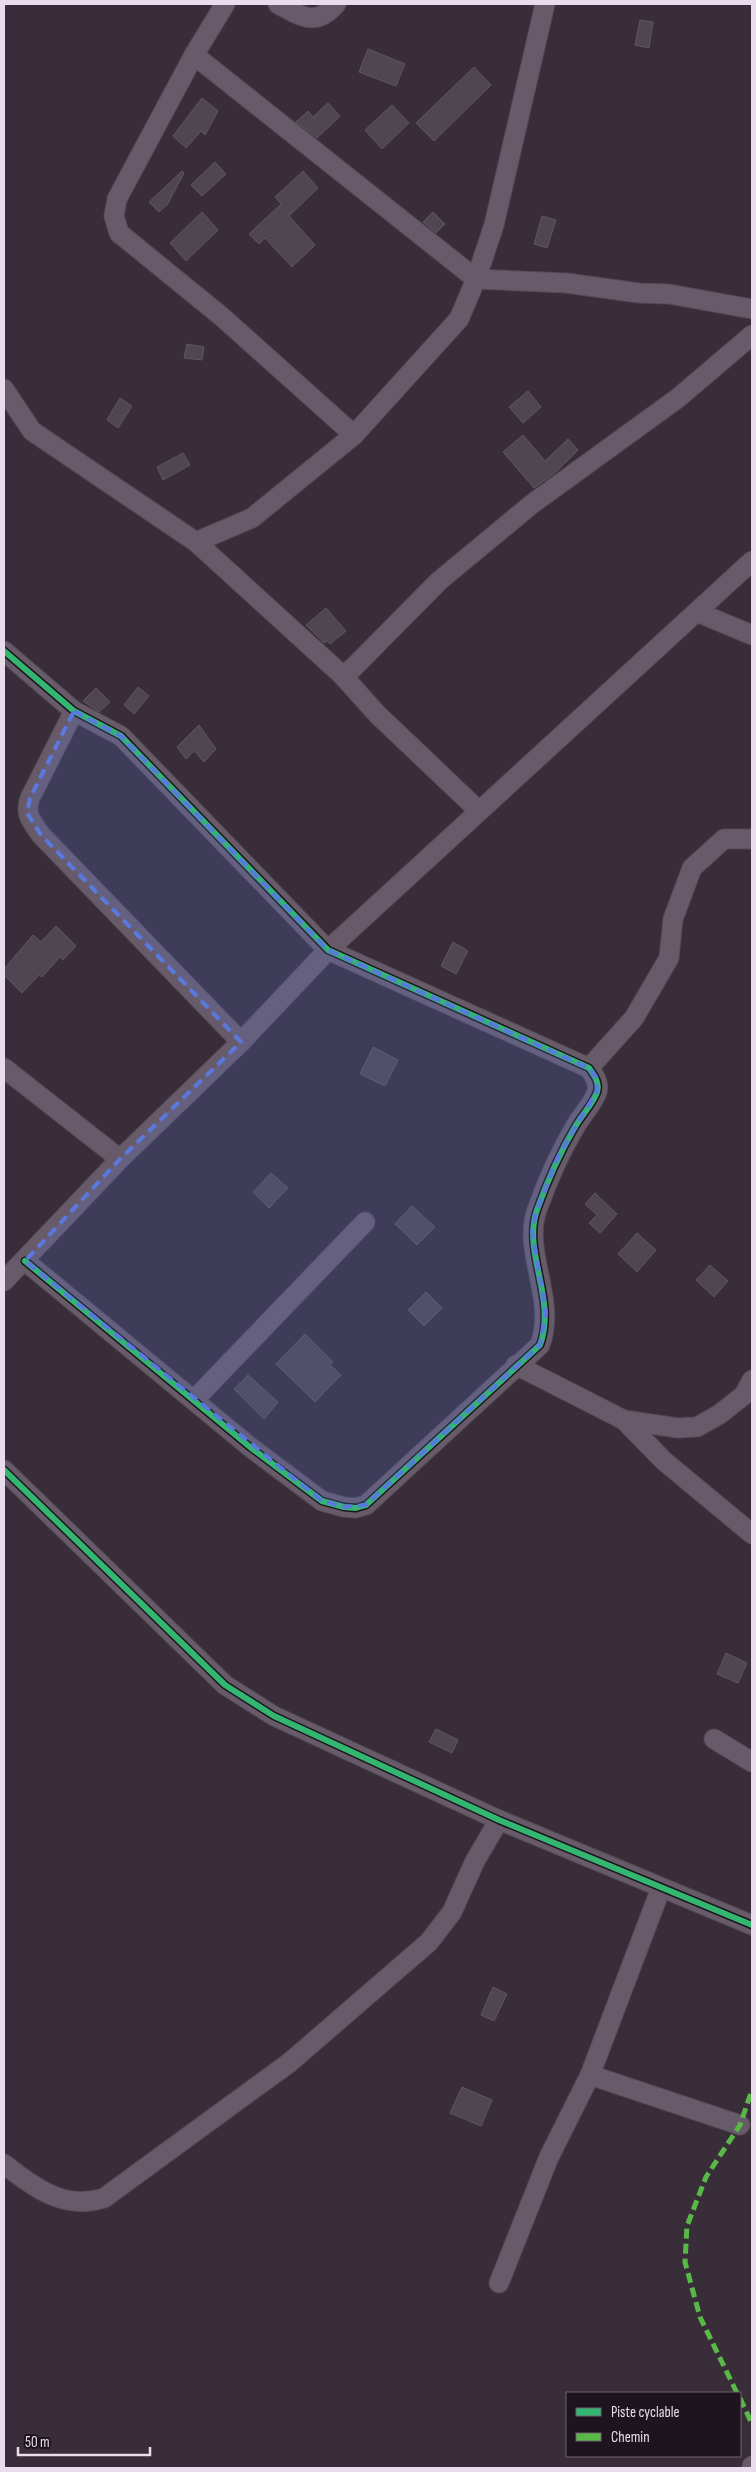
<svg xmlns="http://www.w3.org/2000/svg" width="756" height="2472" viewBox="0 0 756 2472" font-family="'Sofia Sans Condensed',sans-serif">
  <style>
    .building { fill: #4f4651; stroke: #605661 }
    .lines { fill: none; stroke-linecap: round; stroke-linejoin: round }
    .minor-casing { stroke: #534a55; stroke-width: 21 }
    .minor { stroke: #685b69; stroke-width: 19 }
    .quiet { stroke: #58b947; stroke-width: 5; stroke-dasharray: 10 5; stroke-linecap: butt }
    .cycleway-casing { stroke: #1d141f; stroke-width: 9 }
    .cycleway { stroke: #33b770; stroke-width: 6 }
    .marked { fill: #5a79de; fill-opacity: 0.2; stroke: #5a79de; stroke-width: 4; stroke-dasharray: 10 6; stroke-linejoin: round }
  </style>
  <rect width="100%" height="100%" fill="#382d39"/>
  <!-- building -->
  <g class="building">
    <polygon points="640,20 653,22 649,48 635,45"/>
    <polygon points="368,49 405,64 396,86 359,72"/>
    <polygon points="474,67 491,85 434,141 416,123"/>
    <polygon points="202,98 218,111 205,135 201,131 186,148 173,136"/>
    <polygon points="328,103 340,116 317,138 296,122 308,111 313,117"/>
    <polygon points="392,105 409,123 382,149 365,130"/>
    <polygon points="215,162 226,174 202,196 191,185"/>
    <polygon points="182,171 184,173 167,205 159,212 149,202"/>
    <polygon points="303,171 318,188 289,216 315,245 292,267 265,238 259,244 249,234 281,204 275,197"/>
    <polygon points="202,212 218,230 186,261 170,243"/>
    <polygon points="433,212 445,224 436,233 423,222"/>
    <polygon points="542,216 556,220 547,248 534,244"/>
    <polygon points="187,344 204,347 202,360 184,358"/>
    <polygon points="528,391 541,407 523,423 509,407"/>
    <polygon points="120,398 132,406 118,428 107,420"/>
    <polygon points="523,435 545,461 568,439 578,450 555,473 534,488 503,452"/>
    <polygon points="183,453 190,465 163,480 157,467"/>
    <polygon points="326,608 346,631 330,644 327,641 324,643 306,625"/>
    <polygon points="138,687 149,696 134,714 124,705"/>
    <polygon points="96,688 110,702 99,712 83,701"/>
    <polygon points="199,725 216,749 204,762 194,751 186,759 177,747"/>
    <polygon points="56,926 76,946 63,960 60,957 42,977 39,975 22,993 4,975 4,969 33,935 41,942"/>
    <polygon points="453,942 468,951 456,974 441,966"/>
    <polygon points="373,1047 398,1060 385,1086 360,1074"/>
    <polygon points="271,1173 288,1188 269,1208 253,1192"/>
    <polygon points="595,1193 617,1214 600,1233 589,1223 597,1215 585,1204"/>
    <polygon points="412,1206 435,1227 417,1245 395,1224"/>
    <polygon points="637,1233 656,1250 637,1272 618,1254"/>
    <polygon points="710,1265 728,1281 714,1297 696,1280"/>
    <polygon points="426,1292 442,1308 424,1326 408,1310"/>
    <polygon points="305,1334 333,1362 330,1365 341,1375 315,1402 276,1364"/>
    <polygon points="248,1375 278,1402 264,1419 234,1389"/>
    <polygon points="726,1653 747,1663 738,1683 717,1674"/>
    <polygon points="436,1729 458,1740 452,1753 429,1742"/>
    <polygon points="493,1987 507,1994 494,2021 481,2015"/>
    <polygon points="462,2087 492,2100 481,2126 450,2113"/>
  </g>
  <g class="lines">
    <defs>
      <g id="minor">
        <polyline points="225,4 194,55 117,199 114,216 119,233 221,316 354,435"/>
        <path d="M278,4C302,17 316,27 336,4"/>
        <polyline points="194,55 476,279 566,283 639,293 669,294 752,309"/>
        <polyline points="4,389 32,431 196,542 342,675 377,714 479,811"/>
        <polyline points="196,542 252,518 354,435 459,319 476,279 494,225 545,4"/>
        <polyline points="697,612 752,635"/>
        <path d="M4,651L74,711L121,736L328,950L589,1068C594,1075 600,1083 597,1092C593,1104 581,1116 575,1127C559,1154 547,1182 537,1210C522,1252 557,1299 540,1345L366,1505L356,1508L344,1507L322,1501L250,1447L25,1261"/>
        <polyline points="342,675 352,669 439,581 532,504 678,398 752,335"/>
        <path d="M74,711L30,798C24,814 32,822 41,835L241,1042"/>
        <polyline points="4,1068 120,1159"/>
        <polyline points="589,1068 634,1018 669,958 673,919 692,868 724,839 752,839"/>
        <polyline points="4,1281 120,1159 241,1042 328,950 752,561"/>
        <polyline points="516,1365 624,1420 678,1428 697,1427 720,1414 744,1395 752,1380"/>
        <polyline points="194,1400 365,1222"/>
        <polyline points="624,1420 664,1461 752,1534"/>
        <polyline points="4,1470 225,1685 274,1716 499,1820 752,1925"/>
        <polyline points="714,1739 752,1762"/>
        <polyline points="590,2075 661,1888"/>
        <path d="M4,2164C33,2187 65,2211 104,2198L289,2063L429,1942L452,1912L475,1861L499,1820"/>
        <polyline points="499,2283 549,2157 590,2075 740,2125"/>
        <polyline points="752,2468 752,2466"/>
      </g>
    </defs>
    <!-- minor casing -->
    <use href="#minor" class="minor-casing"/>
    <!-- minor -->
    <use href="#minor" class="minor"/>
    <!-- quiet -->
    <g class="quiet">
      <polyline points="737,2393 700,2317 685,2262 687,2226 706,2177 740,2125 752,2090"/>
      <polyline points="740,2398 752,2424"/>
    </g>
    <defs>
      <g id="cycleway">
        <path d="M4,651L74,711L121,736L328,950L589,1068C594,1075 600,1083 597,1092C593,1104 581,1116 575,1127C559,1154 547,1182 537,1210C522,1252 557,1299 540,1345L366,1505L356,1508L344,1507L322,1501L250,1447L25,1261"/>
        <polyline points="4,1470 225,1685 274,1716 499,1820 752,1925"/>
      </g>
    </defs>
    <!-- cycleway casing -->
    <use href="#cycleway" class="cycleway-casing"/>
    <!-- cycleway -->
    <use href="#cycleway" class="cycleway"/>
  </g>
  <!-- marked area -->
  <path class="marked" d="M74,711L121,736L328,950L589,1068L596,1077L597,1091L558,1157L536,1213L532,1231L546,1312L540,1345L366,1505L344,1507L322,1501L25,1261L120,1159L241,1042L41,835L27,813L30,798Z"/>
  <!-- border -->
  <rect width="756" height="2472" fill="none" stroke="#e9dcec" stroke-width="10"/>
  <!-- legend -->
  <rect x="566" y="2392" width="175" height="65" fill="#1d141f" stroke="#6f6471"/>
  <rect x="576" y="2408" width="25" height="8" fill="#33b770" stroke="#6f6471"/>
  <text x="611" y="2417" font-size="15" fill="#e9dcec">Piste cyclable</text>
  <rect x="576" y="2433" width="25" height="8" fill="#58b947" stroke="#6f6471"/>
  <text x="611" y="2442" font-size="15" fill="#e9dcec">Chemin</text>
  <!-- scale -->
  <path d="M18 2447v8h132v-8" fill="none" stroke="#e9dcec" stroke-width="2.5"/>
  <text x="25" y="2447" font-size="15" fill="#e9dcec" stroke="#1d141f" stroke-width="4" paint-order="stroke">50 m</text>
</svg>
